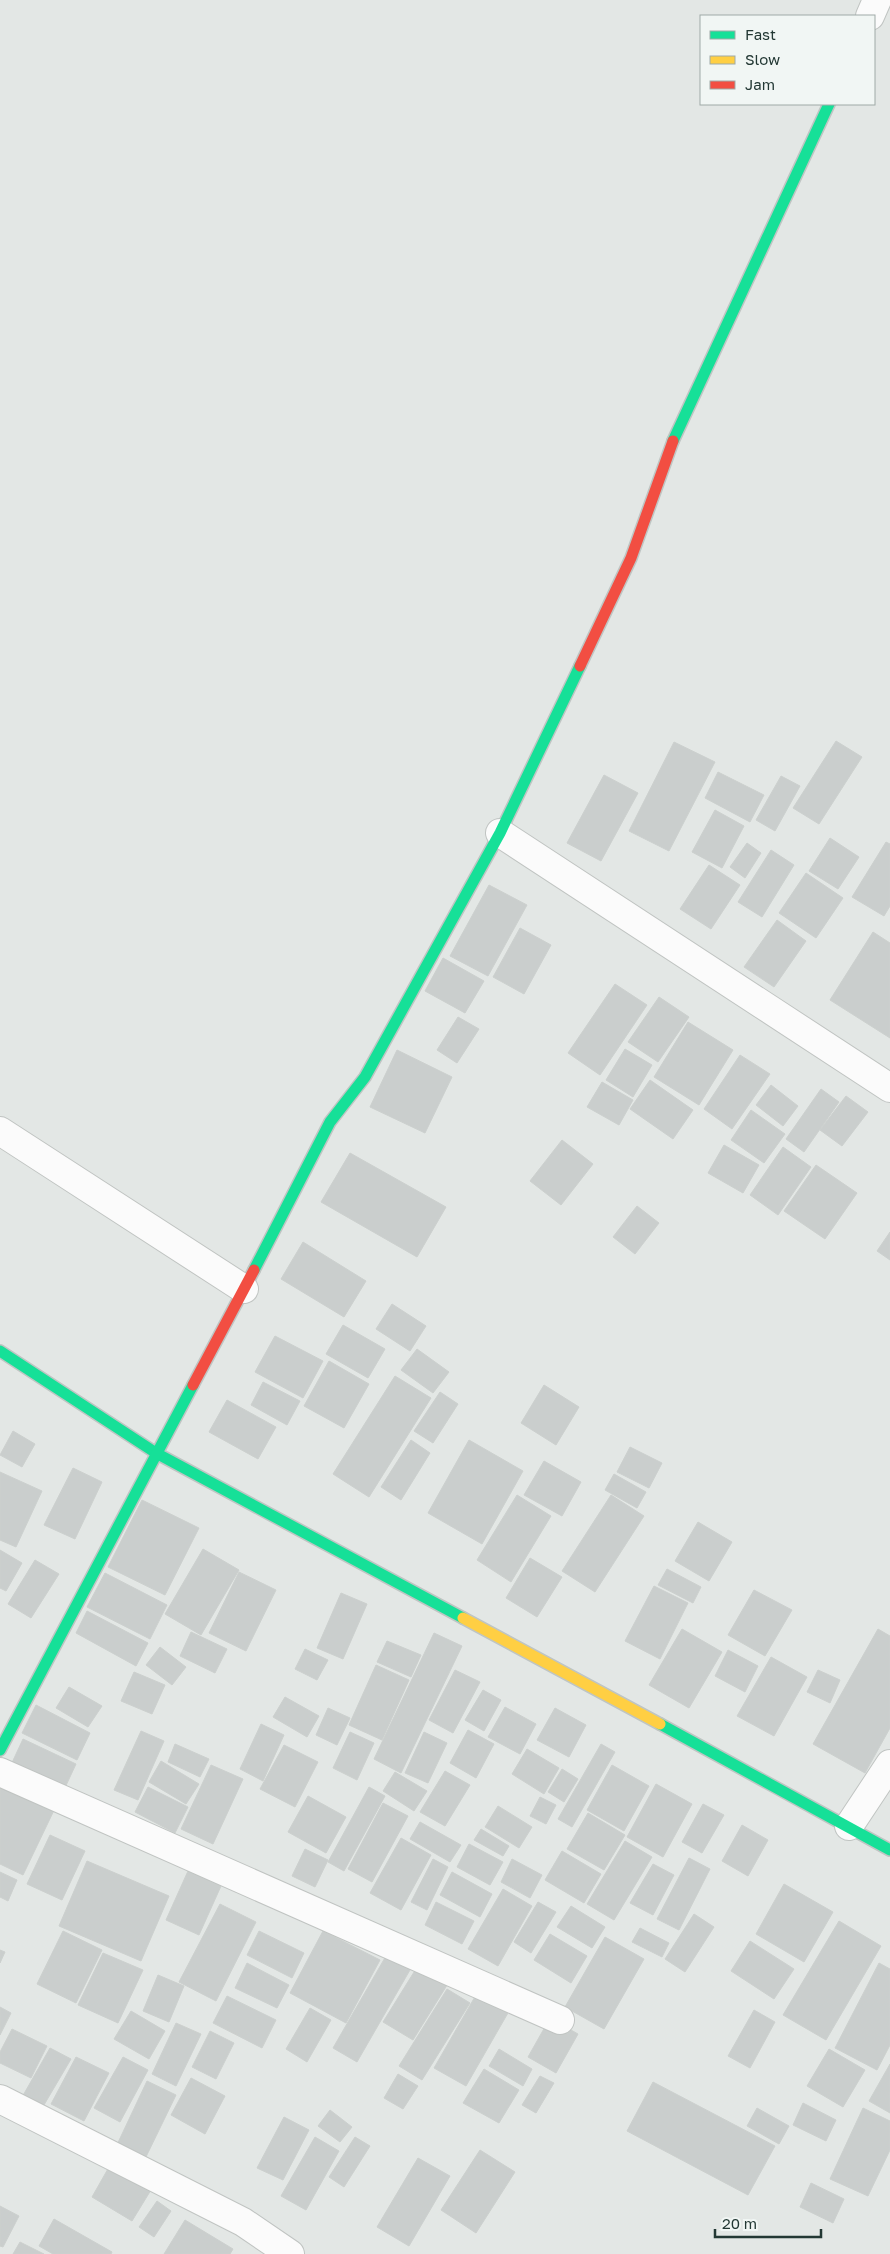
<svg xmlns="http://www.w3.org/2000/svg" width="890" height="2254" viewBox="0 0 890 2254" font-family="'Golos Text',sans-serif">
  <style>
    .building { fill: #cacecd; stroke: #ccd0ce }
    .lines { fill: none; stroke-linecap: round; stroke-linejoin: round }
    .street-casing { stroke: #c0c4c2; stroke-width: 30 }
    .fast-casing { stroke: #bfc5c3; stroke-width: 14 }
    .slow-casing { stroke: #bfc5c3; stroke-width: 14 }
    .jam-casing { stroke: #bfc5c3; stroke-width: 14 }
    .street { stroke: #fbfbfb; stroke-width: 28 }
    .fast { stroke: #16e098; stroke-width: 11 }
    .slow { stroke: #ffcf43; stroke-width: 11 }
    .jam { stroke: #f24e42; stroke-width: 11 }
  </style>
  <rect width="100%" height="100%" fill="#e3e7e5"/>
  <!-- building -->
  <g class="building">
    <polygon points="836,741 862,757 819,824 793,808"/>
    <polygon points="674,742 715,762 669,851 629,831"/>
    <polygon points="718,772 764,795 750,822 705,798"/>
    <polygon points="604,775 638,793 601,861 567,843"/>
    <polygon points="781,776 800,786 775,831 756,820"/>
    <polygon points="715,810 744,826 722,868 692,852"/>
    <polygon points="830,838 859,857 838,889 809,871"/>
    <polygon points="886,842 890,844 890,906 884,916 852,897"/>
    <polygon points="747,843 761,853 745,878 730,867"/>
    <polygon points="771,850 794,865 762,917 738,902"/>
    <polygon points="709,865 740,885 711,929 680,909"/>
    <polygon points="806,873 843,898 816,938 779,913"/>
    <polygon points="489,885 527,905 488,976 450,956"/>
    <polygon points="777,920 806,941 774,987 744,967"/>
    <polygon points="520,928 551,945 524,994 493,977"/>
    <polygon points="873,932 890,943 890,1038 830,1000"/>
    <polygon points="443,958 484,981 465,1013 425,991"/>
    <polygon points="615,984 647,1005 600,1075 568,1053"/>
    <polygon points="659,997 689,1017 658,1062 628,1042"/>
    <polygon points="458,1017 479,1029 457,1063 437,1050"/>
    <polygon points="688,1022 733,1050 699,1105 654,1077"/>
    <polygon points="625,1049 652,1065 633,1097 606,1080"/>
    <polygon points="397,1050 452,1077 425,1133 370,1107"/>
    <polygon points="740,1055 770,1074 732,1129 704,1109"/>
    <polygon points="650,1080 693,1110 673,1139 630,1109"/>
    <polygon points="602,1082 633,1100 619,1125 587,1107"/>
    <polygon points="771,1085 798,1106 783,1126 756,1105"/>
    <polygon points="821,1089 839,1102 804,1152 786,1139"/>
    <polygon points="846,1096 868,1112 842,1146 820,1130"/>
    <polygon points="751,1110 785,1134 764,1163 731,1140"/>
    <polygon points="562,1140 593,1164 561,1205 530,1181"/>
    <polygon points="724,1145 759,1165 743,1193 708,1173"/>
    <polygon points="783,1147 811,1167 778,1215 750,1195"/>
    <polygon points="350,1153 446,1207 417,1257 321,1202"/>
    <polygon points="816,1165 857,1193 825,1239 784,1211"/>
    <polygon points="637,1206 659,1223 635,1254 613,1237"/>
    <polygon points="890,1232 890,1260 877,1251"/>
    <polygon points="303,1242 366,1281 344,1317 281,1279"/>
    <polygon points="392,1304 426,1326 410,1351 376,1329"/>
    <polygon points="343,1325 385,1349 368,1378 326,1354"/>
    <polygon points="275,1336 323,1361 303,1398 255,1372"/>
    <polygon points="417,1349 449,1372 433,1393 401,1370"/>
    <polygon points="329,1361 369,1384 344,1428 304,1406"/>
    <polygon points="395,1376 431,1398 369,1497 333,1474"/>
    <polygon points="263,1382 300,1401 287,1425 251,1405"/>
    <polygon points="544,1385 579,1407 556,1445 521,1423"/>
    <polygon points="440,1392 458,1404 433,1443 414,1431"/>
    <polygon points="227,1400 276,1427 258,1459 209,1432"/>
    <polygon points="13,1431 35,1444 22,1467 0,1455"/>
    <polygon points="411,1440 430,1453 401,1500 381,1487"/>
    <polygon points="469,1440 523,1471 482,1544 428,1513"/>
    <polygon points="630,1447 662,1463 649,1488 617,1472"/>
    <polygon points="544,1461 581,1482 562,1516 524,1495"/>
    <polygon points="73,1468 102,1482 75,1539 44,1525"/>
    <polygon points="0,1472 42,1491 16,1547 0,1540"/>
    <polygon points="614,1474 646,1492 637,1508 605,1490"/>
    <polygon points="517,1495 551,1516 511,1582 477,1560"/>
    <polygon points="611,1495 644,1516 595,1592 562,1571"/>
    <polygon points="142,1500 199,1528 165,1595 108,1567"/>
    <polygon points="698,1522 732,1542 709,1581 675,1561"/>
    <polygon points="203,1549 239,1570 201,1635 165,1614"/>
    <polygon points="0,1550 22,1563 6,1591 0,1588"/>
    <polygon points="530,1558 562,1577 537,1617 506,1598"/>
    <polygon points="35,1560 59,1574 31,1618 8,1604"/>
    <polygon points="667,1569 701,1587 693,1603 658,1585"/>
    <polygon points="239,1572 276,1590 246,1651 209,1633"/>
    <polygon points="105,1573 167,1605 150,1639 87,1607"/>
    <polygon points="654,1586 688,1603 660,1659 625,1641"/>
    <polygon points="754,1590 792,1610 765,1656 728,1635"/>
    <polygon points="341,1593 367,1604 343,1659 317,1648"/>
    <polygon points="87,1611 148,1643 136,1666 76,1633"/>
    <polygon points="682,1629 722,1652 689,1708 649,1685"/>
    <polygon points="878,1629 890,1636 890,1728 865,1773 813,1744"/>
    <polygon points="191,1632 227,1649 215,1673 180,1656"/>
    <polygon points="434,1633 462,1646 401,1773 374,1759"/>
    <polygon points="387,1641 421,1655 411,1677 377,1662"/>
    <polygon points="160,1647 186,1667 172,1685 146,1665"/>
    <polygon points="305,1649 328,1660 317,1680 295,1669"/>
    <polygon points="728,1650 758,1666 745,1692 715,1676"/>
    <polygon points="771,1657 807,1677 774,1736 737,1716"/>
    <polygon points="376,1665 409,1680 382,1740 349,1725"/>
    <polygon points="455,1670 480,1682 453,1733 429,1720"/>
    <polygon points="818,1670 840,1680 830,1703 807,1692"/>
    <polygon points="134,1672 165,1685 152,1714 121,1701"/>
    <polygon points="69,1687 102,1706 88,1727 56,1708"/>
    <polygon points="483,1690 501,1700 484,1731 465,1720"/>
    <polygon points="285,1697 319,1716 307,1737 273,1717"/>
    <polygon points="36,1705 90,1733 77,1760 22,1733"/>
    <polygon points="505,1707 536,1724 520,1754 488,1737"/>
    <polygon points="328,1708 350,1718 337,1745 316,1735"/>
    <polygon points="555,1708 586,1725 569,1757 537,1740"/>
    <polygon points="261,1724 284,1735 263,1781 240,1769"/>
    <polygon points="468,1730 494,1744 476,1778 450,1763"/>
    <polygon points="141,1731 164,1741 138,1800 114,1790"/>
    <polygon points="350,1732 374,1743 357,1780 333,1768"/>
    <polygon points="424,1732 447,1743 428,1783 405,1773"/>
    <polygon points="23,1739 76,1764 63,1792 10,1767"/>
    <polygon points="175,1744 209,1759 200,1777 168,1762"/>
    <polygon points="601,1744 615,1752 572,1827 558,1819"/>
    <polygon points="284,1745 318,1762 295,1807 260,1789"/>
    <polygon points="527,1749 559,1768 544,1794 512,1774"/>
    <polygon points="161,1761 199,1784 186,1804 149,1782"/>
    <polygon points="211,1765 243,1779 213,1844 181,1829"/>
    <polygon points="612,1765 649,1786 624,1831 587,1810"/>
    <polygon points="562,1769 578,1779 564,1802 548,1792"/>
    <polygon points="445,1771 470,1785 445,1826 420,1812"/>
    <polygon points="395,1772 427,1791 414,1811 383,1791"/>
    <polygon points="656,1784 692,1804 663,1857 627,1837"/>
    <polygon points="0,1786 57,1804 23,1875 0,1864"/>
    <polygon points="148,1787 188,1807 175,1833 135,1812"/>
    <polygon points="369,1787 385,1796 344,1871 328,1862"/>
    <polygon points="308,1796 346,1817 326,1853 288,1832"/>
    <polygon points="540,1797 556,1805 546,1824 530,1816"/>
    <polygon points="383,1803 408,1816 372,1882 348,1869"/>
    <polygon points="703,1804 724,1815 702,1853 682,1842"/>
    <polygon points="498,1806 532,1827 519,1848 485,1827"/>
    <polygon points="588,1813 625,1835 604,1870 567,1849"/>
    <polygon points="420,1822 461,1845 450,1862 410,1839"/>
    <polygon points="742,1825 768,1840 748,1876 722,1861"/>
    <polygon points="481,1829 509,1846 503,1856 474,1840"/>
    <polygon points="50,1835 85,1851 62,1900 27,1884"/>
    <polygon points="401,1838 431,1855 401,1910 370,1893"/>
    <polygon points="625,1841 652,1857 614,1920 587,1904"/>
    <polygon points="469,1844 503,1862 490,1885 457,1867"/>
    <polygon points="305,1849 328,1860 315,1887 292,1876"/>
    <polygon points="562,1851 601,1874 584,1903 545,1880"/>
    <polygon points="689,1858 710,1869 679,1930 657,1919"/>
    <polygon points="433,1859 448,1867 427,1910 411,1902"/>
    <polygon points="512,1859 542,1875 530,1898 501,1882"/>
    <polygon points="87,1861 169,1896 141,1961 59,1926"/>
    <polygon points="653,1864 674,1875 653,1915 630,1903"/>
    <polygon points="188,1871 221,1886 199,1935 166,1920"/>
    <polygon points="0,1872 17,1880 8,1901 0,1897"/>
    <polygon points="452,1872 492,1894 480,1917 440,1895"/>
    <polygon points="784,1884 833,1912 804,1962 756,1934"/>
    <polygon points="503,1889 532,1906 498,1966 468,1949"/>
    <polygon points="436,1902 474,1921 462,1944 425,1925"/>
    <polygon points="538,1902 556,1912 531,1953 514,1942"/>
    <polygon points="220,1904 256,1922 216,2001 179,1982"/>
    <polygon points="571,1906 605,1927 592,1948 557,1927"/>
    <polygon points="694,1914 714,1927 685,1972 665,1959"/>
    <polygon points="839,1921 881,1946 826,2040 783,2015"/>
    <polygon points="640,1928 669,1943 662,1957 632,1942"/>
    <polygon points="63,1931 102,1950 76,2003 37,1984"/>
    <polygon points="259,1931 304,1953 292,1978 247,1955"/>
    <polygon points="323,1931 380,1960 346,2023 290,1993"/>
    <polygon points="550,1934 587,1956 571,1983 534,1960"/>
    <polygon points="605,1937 644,1959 604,2029 565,2007"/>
    <polygon points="750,1941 794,1969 774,1999 731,1971"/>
    <polygon points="390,1949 414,1963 357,2062 333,2048"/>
    <polygon points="0,1950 5,1952 0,1963"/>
    <polygon points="103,1953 143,1970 118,2023 78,2005"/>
    <polygon points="247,1963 289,1985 277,2008 235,1988"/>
    <polygon points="879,1963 890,1969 890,2045 877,2070 835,2048"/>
    <polygon points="419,1964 449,1982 413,2040 383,2022"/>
    <polygon points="158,1975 184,1986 169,2022 143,2011"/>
    <polygon points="480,1988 512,2006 466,2086 434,2068"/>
    <polygon points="447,1989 470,2003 422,2080 399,2066"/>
    <polygon points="227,1996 276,2020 262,2048 213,2023"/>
    <polygon points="0,2007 11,2013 0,2035"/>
    <polygon points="310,2008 331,2020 307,2062 286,2049"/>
    <polygon points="754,2010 775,2022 750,2068 728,2056"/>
    <polygon points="131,2011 165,2031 149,2059 114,2039"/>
    <polygon points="550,2018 578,2034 556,2073 528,2057"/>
    <polygon points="176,2023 201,2034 176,2086 152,2074"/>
    <polygon points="12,2029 47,2046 31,2078 0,2063 0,2052"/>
    <polygon points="210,2031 234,2043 216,2079 192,2067"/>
    <polygon points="50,2048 71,2059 41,2110 21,2099"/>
    <polygon points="499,2049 532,2069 523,2086 489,2066"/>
    <polygon points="829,2049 865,2070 843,2107 807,2086"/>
    <polygon points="76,2057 109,2073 84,2121 51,2104"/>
    <polygon points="123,2057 148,2070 120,2122 94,2108"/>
    <polygon points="890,2064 890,2113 869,2101"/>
    <polygon points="484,2069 519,2090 499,2123 463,2103"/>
    <polygon points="398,2074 418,2086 403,2109 384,2098"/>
    <polygon points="540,2076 554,2083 536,2113 522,2105"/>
    <polygon points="191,2078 225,2096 205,2134 171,2115"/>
    <polygon points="147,2081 176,2095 143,2163 115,2149"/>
    <polygon points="653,2082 775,2146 748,2195 627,2131"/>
    <polygon points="803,2103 836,2120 826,2141 793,2125"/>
    <polygon points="757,2108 789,2126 779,2144 747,2126"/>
    <polygon points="863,2108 890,2121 890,2150 868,2196 830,2179"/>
    <polygon points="330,2110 352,2127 340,2142 318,2126"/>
    <polygon points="284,2117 309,2130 283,2180 257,2168"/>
    <polygon points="315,2137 339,2151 306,2210 281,2196"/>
    <polygon points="355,2137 370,2146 344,2187 329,2177"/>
    <polygon points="480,2150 515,2172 476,2233 441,2210"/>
    <polygon points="418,2158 450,2176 409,2246 377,2227"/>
    <polygon points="113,2160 154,2185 132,2221 92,2197"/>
    <polygon points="811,2183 844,2199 833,2223 800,2207"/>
    <polygon points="157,2201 171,2211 154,2237 139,2227"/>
    <polygon points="0,2206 19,2216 3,2247 0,2246"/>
    <polygon points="54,2219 112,2252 111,2254 53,2254 39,2246"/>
    <polygon points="185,2220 233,2249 230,2254 164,2254"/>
    <polygon points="20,2242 44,2254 13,2254"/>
  </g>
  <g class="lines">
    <defs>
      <g id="street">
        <polyline points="870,16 877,0"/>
        <polyline points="500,833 890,1088"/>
        <polyline points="0,1131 244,1289"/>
        <polyline points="0,1772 560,2020"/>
        <polyline points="849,1826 890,1764"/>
        <polyline points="0,2099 243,2222 290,2254"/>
      </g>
      <g id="fast">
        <polyline points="673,441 829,104"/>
        <polyline points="254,1270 330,1122 365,1077 500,833 580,666"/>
        <polyline points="0,1351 156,1453 463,1618"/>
        <polyline points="660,1724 890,1850"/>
        <polyline points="0,1750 193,1385"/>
      </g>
      <polyline id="slow" points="463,1618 660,1724"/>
      <g id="jam">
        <polyline points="580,666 631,558 673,441"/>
        <polyline points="193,1385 254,1270"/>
      </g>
    </defs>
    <!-- street casing -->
    <use href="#street" class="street-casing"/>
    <!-- fast casing -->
    <use href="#fast" class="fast-casing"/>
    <!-- slow casing -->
    <use href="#slow" class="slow-casing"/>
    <!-- jam casing -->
    <use href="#jam" class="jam-casing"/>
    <!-- street -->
    <use href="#street" class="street"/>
    <!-- fast -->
    <use href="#fast" class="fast"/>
    <!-- slow -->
    <use href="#slow" class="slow"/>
    <!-- jam -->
    <use href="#jam" class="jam"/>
  </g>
  <!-- legend -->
  <rect x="700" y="15" width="175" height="90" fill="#f1f6f4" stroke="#9faaa7"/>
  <rect x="710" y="31" width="25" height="8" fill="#16e098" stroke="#9faaa7"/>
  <text x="745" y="40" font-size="15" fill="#233834">Fast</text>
  <rect x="710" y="56" width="25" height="8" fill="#ffcf43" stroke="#9faaa7"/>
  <text x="745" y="65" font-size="15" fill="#233834">Slow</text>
  <rect x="710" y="81" width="25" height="8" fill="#f24e42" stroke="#9faaa7"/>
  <text x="745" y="90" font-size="15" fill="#233834">Jam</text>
  <!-- scale -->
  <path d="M715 2229v8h106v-8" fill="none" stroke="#233834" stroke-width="2.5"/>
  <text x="722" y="2229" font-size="15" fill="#233834" stroke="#f1f6f4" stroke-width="4" paint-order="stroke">20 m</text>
</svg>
